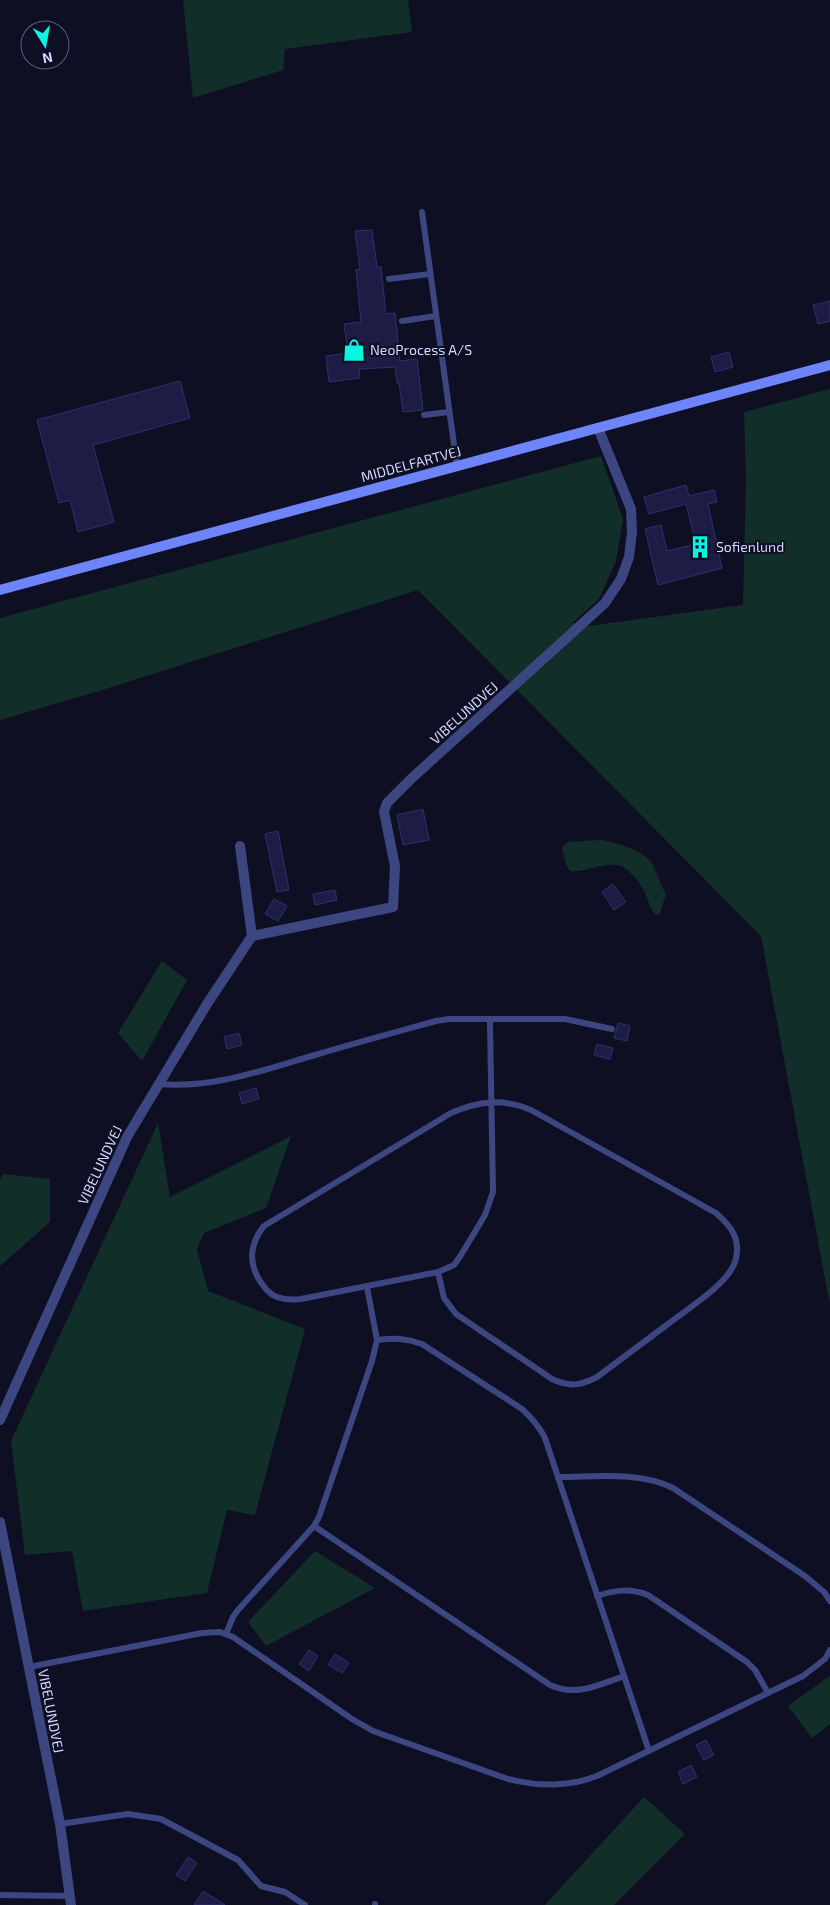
<svg xmlns="http://www.w3.org/2000/svg" width="830" height="1905" viewBox="0 0 830 1905" font-family="'Exo 2',sans-serif">
  <style>
    .green { fill: #122e28 }
    .building { fill: #1d1c44; stroke: #302f6f }
    .lines { fill: none; stroke-linecap: round; stroke-linejoin: round }
    .lane { stroke: #3c4681; stroke-width: 6 }
    .street { stroke: #3c4681; stroke-width: 10 }
    .secondary { stroke: #6e84fa; stroke-width: 10 }
    .labels { text-anchor: middle; stroke-width: 4; stroke-linejoin: round; paint-order: stroke }
    .poi-label { font-size: 14px; fill: #d3d6fe; stroke: #0f0f24; text-anchor: start }
    .street-label { font-size: 14px; fill: #d3d6fe; stroke: #0f0f24 }
  </style>
  <rect width="100%" height="100%" fill="#0f0f24"/>
  <!-- green -->
  <g class="green">
    <polygon points="183,0 408,0 412,32 285,49 283,70 193,98"/>
    <polygon points="830,389 830,1305 761,936 418,590 99,691 0,720 0,618 601,456 623,519 616,561 599,599 572,623 588,626 743,605 746,479 744,412"/>
    <path d="M601,840C615,842 642,850 651,862C657,872 660,884 666,894L660,913L656,915C648,907 648,896 642,887C637,879 626,865 616,865C600,863 585,873 570,871L566,865L562,847L568,842Z"/>
    <polygon points="162,961 187,980 142,1061 118,1033"/>
    <polygon points="158,1123 170,1197 291,1136 266,1208 204,1233 197,1249 208,1291 305,1329 255,1515 227,1510 207,1593 83,1611 72,1551 25,1555 11,1441"/>
    <polygon points="3,1174 50,1179 50,1222 0,1266 0,1180"/>
    <polygon points="315,1551 375,1588 266,1646 248,1622"/>
    <polygon points="830,1676 830,1724 812,1738 788,1706"/>
    <polygon points="644,1797 685,1834 614,1905 545,1905"/>
  </g>
  <!-- building -->
  <g class="building">
    <polygon points="372,230 377,267 381,267 386,314 395,313 400,361 417,359 423,410 403,412 399,383 397,383 395,367 359,369 360,378 329,382 326,356 348,353 344,324 361,322 356,270 360,269 355,231"/>
    <polygon points="830,301 830,321 818,324 813,305"/>
    <polygon points="729,352 733,367 715,372 711,357"/>
    <polygon points="180,381 190,418 93,445 114,522 78,532 70,500 59,503 37,420"/>
    <polygon points="686,485 689,496 714,490 717,502 708,504 722,568 658,585 645,529 661,525 667,551 696,544 686,504 649,514 644,497"/>
    <polygon points="423,809 429,840 403,845 397,815"/>
    <polygon points="278,831 289,890 277,892 265,834"/>
    <polygon points="613,884 626,902 614,910 602,892"/>
    <polygon points="335,890 337,900 315,905 313,894"/>
    <polygon points="274,899 287,906 278,921 265,914"/>
    <polygon points="618,1023 630,1026 627,1041 614,1038"/>
    <polygon points="239,1033 242,1045 227,1049 224,1037"/>
    <polygon points="597,1044 613,1048 610,1059 594,1055"/>
    <polygon points="256,1088 259,1099 242,1104 239,1093"/>
    <polygon points="309,1650 318,1656 309,1671 299,1664"/>
    <polygon points="335,1654 349,1663 342,1673 328,1665"/>
    <polygon points="706,1740 714,1755 704,1760 696,1745"/>
    <polygon points="691,1765 697,1777 683,1784 678,1772"/>
    <polygon points="188,1857 197,1863 185,1881 176,1875"/>
    <polygon points="203,1891 225,1905 194,1905"/>
  </g>
  <g class="lines">
    <!-- lane -->
    <g class="lane">
      <polyline points="422,212 457,466"/>
      <polyline points="389,279 430,274"/>
      <polyline points="402,321 436,316"/>
      <polyline points="424,415 449,412"/>
      <path d="M158,1084C213,1089 263,1070 315,1055C355,1043 396,1032 436,1021L449,1019H565L612,1029"/>
      <path d="M438,1272L444,1298L456,1314L552,1379C569,1387 580,1386 597,1377C621,1359 644,1342 668,1324C686,1310 728,1284 735,1262C742,1240 731,1226 716,1213L531,1110C503,1098 479,1101 451,1113L264,1226C250,1243 248,1263 260,1281C265,1288 269,1294 277,1297C285,1300 293,1300 301,1299L438,1272L454,1265L461,1255L485,1215L493,1192L490,1025V1019"/>
      <path d="M377,1340C393,1338 406,1338 422,1344L522,1409C532,1418 539,1426 545,1438L649,1751"/>
      <path d="M558,1477C595,1477 638,1471 673,1488L805,1576L824,1592L830,1601"/>
      <path d="M314,1526L550,1685C575,1697 599,1685 624,1676"/>
      <path d="M597,1596C615,1590 630,1588 648,1595L747,1662L755,1670L768,1693"/>
      <polyline points="226,1634 233,1617 238,1610 314,1526 319,1517 372,1361 377,1340 367,1287"/>
      <path d="M29,1667L202,1633L220,1632L233,1637L352,1719L373,1731L508,1779C538,1787 571,1787 599,1775L803,1676L825,1659L830,1650"/>
      <polyline points="60,1824 128,1814 161,1819 238,1860 261,1886 285,1892 305,1905"/>
      <polyline points="0,1895 70,1896"/>
      <polyline points="375,1905 375,1904"/>
    </g>
    <!-- street -->
    <g class="street">
      <polyline points="252,936 393,907 395,866 384,812 387,803 412,778 605,603 621,579 629,557 632,532 631,509 598,428"/>
      <polyline points="0,1420 127,1137 207,1004 252,936 240,846"/>
      <polyline points="0,1522 60,1824 71,1905"/>
    </g>
    <!-- secondary -->
    <polyline class="secondary" points="0,590 830,365"/>
  </g>
  <!-- icons -->
  <defs>
    <symbol id="shop-bare" viewBox="-9 -9 18 18"><path d="M-5-2.5h2.3a2.7 3.5 0 0 1 5.4 0H5L5.5 6h-11ZM-1.5-2.5h3a1.5 2.3 0 0 0-3 0Z" fill="#08f5e1" stroke="#0f0f24" stroke-width="2.5" paint-order="stroke"/></symbol>
    <symbol id="building-bare" viewBox="-9 -9 18 18"><path d="M-4-6H4V6H1V3H-1V6H-4ZM-2.5-4.3h1.7v1.8h-1.7ZM.8-4.3h1.7v1.8H.8ZM-2.5-1h1.7V.8h-1.7ZM.8-1h1.7V.8H.8Z" fill="#08f5e1" stroke="#0f0f24" stroke-width="2.5" paint-order="stroke"/></symbol>
  </defs>
  <g fill-rule="evenodd">
    <use href="#shop-bare" x="338" y="334" width="32" height="32"/>
    <use href="#building-bare" x="684" y="531" width="32" height="32"/>
  </g>
  <g class="labels">
    <!-- poi labels -->
    <g class="poi-label">
      <text x="370" y="355">NeoProcess A/S</text>
      <text x="716" y="552">Sofienlund</text>
    </g>
    <!-- street labels -->
    <g class="street-label">
      <text transform="translate(411 464) rotate(-15)" y="5">MIDDELFARTVEJ</text>
      <text transform="translate(464 713) rotate(-42)" y="5">VIBELUNDVEJ</text>
      <text transform="translate(100 1165) rotate(-65)" y="5">VIBELUNDVEJ</text>
      <text transform="translate(51 1711) rotate(79)" y="5">VIBELUNDVEJ</text>
    </g>
  </g>
  <!-- north arrow -->
  <g transform="translate(45 45) rotate(169)"><circle r="24" fill="#0f0f24" stroke="#5d5f7b"/>
  <path d="M0-4L9 19L0 12L-9 19Z" fill="#08f5e1"/>
  <text y="-8" font-size="14" font-weight="bold" text-anchor="middle" fill="#d3d6fe">N</text>
  </g>
</svg>
